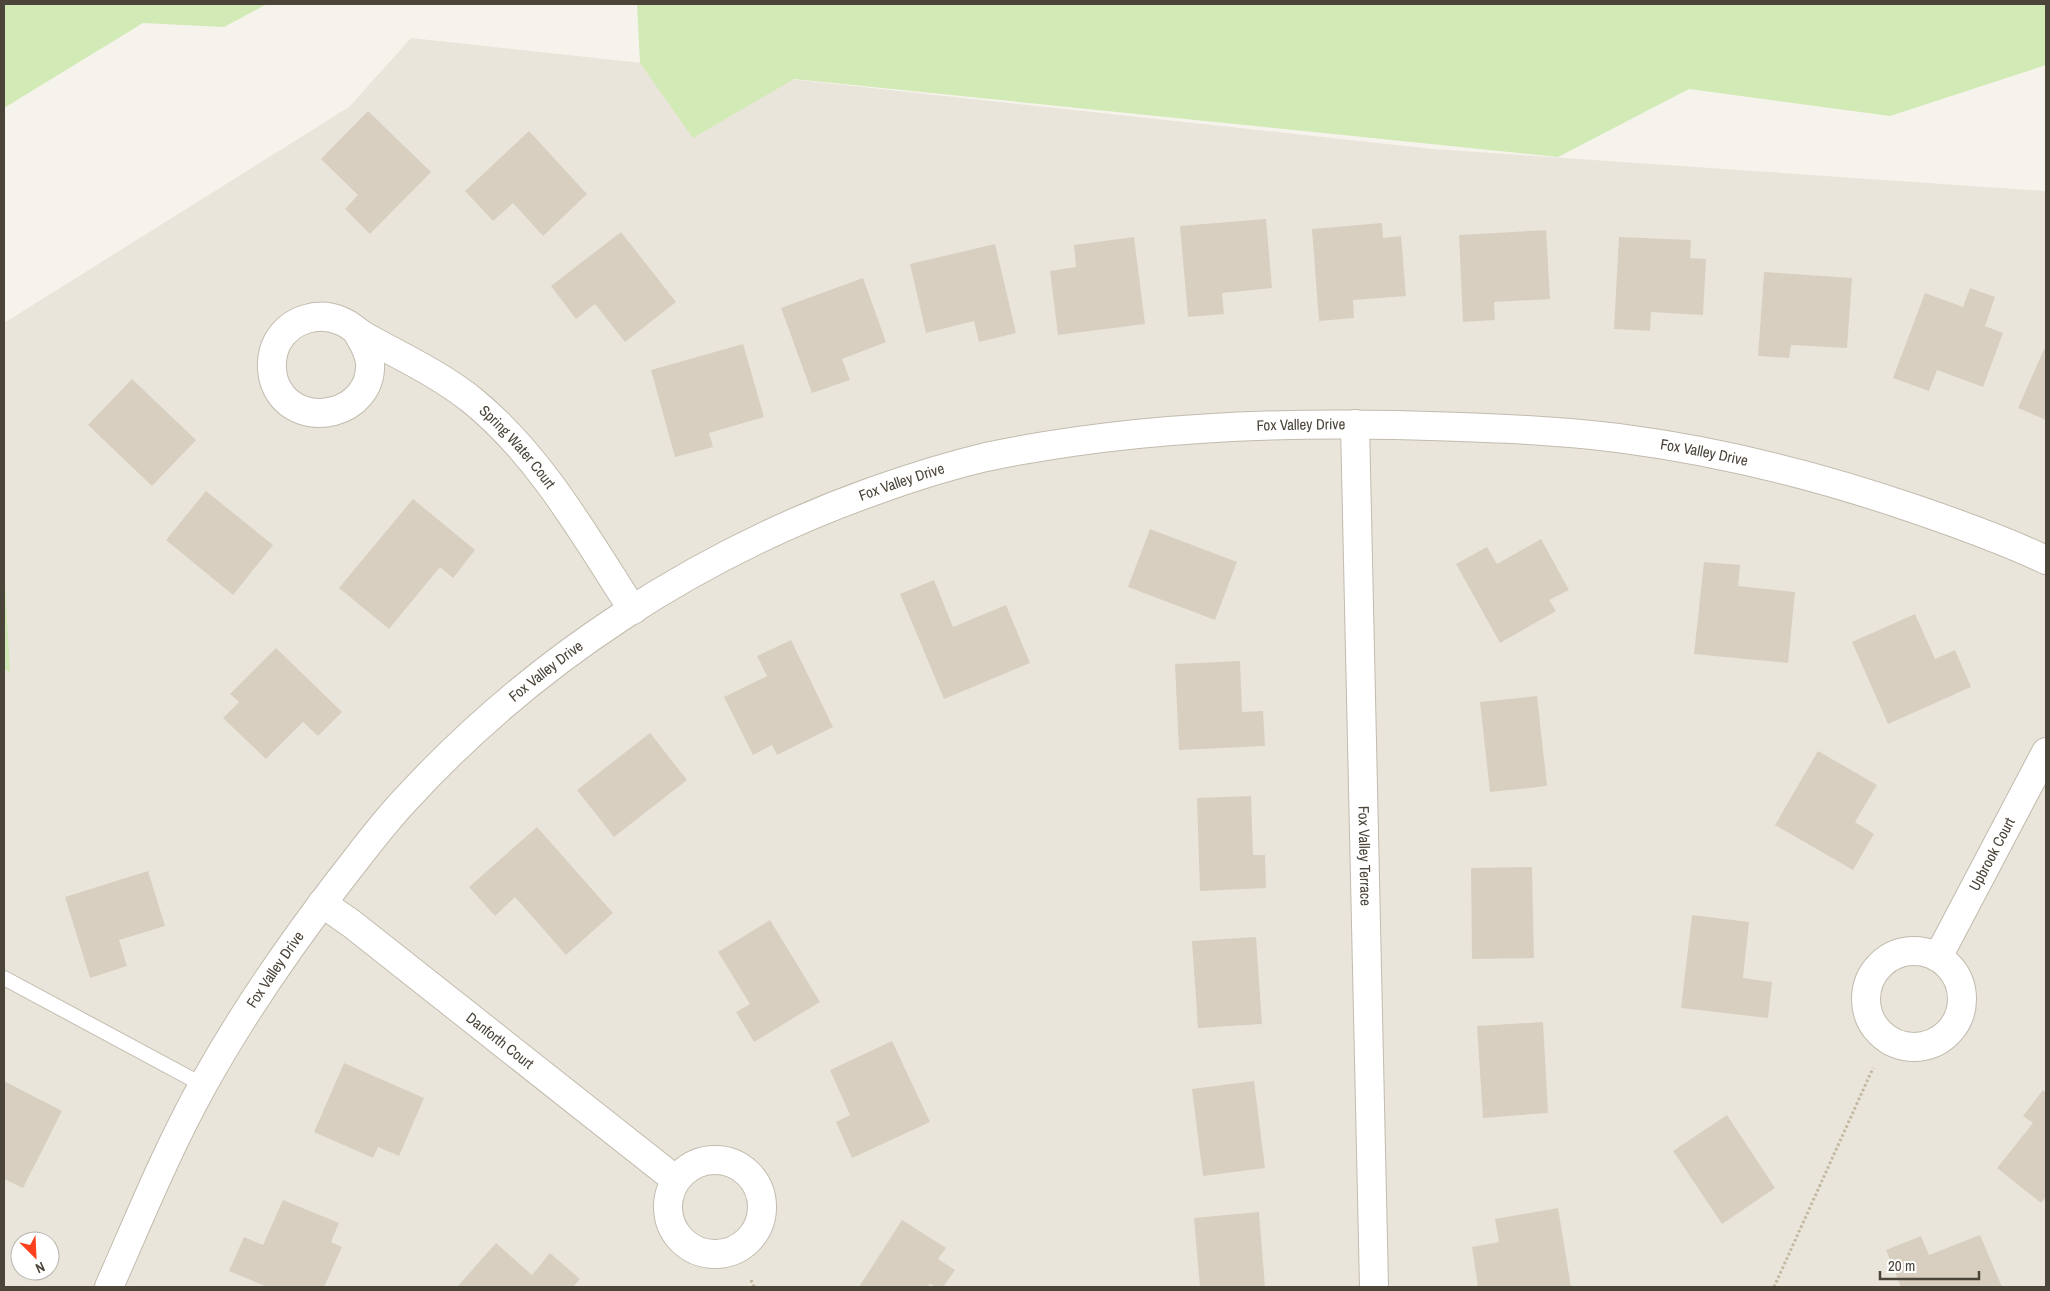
<svg xmlns="http://www.w3.org/2000/svg" width="2050" height="1291" viewBox="0 0 2050 1291" font-family="'Archivo Narrow',sans-serif">
  <style>
    .residential { fill: #eae5da; fill-rule: evenodd }
    .green { fill: #d2eab5 }
    .building { fill: #d8cfc1 }
    .lines { fill: none; stroke-linecap: round; stroke-linejoin: round }
    .service-casing { stroke: #c2bbae; stroke-width: 16 }
    .minor-casing { stroke: #c2bbae; stroke-width: 30 }
    .path { stroke: #c4b79f; stroke-width: 3; stroke-dasharray: 2.5 2.5; stroke-linecap: butt }
    .service { stroke: #fff; stroke-width: 14 }
    .minor { stroke: #fff; stroke-width: 28 }
    .labels { text-anchor: middle; stroke-width: 4.5; stroke-linejoin: round; paint-order: stroke }
    .street-label { font-size: 15px; fill: #4b4439; stroke: #fff }
  </style>
  <rect width="100%" height="100%" fill="#f6f3ec"/>
  <!-- residential -->
  <path class="residential" d="M411,38L1433,149L2046,191V1287H4V323L349,107ZM20,1241H50V1271H20Z"/>
  <!-- green -->
  <g class="green">
    <polygon points="4,4 267,4 224,27 143,23 4,108"/>
    <polygon points="637,4 2046,4 2046,65 1890,116 1689,89 1558,157 794,79 693,138 640,63"/>
    <polygon points="4,567 10,672 4,670"/>
  </g>
  <!-- building -->
  <g class="building">
    <polygon points="368,111 431,172 370,234 345,209 358,195 321,159"/>
    <polygon points="529,131 587,194 543,236 513,203 493,221 465,191"/>
    <polygon points="1266,219 1272,288 1222,293 1224,314 1188,317 1180,226"/>
    <polygon points="1382,223 1383,238 1401,236 1406,296 1353,300 1354,318 1319,321 1312,229"/>
    <polygon points="1546,230 1550,299 1494,302 1495,320 1463,322 1459,235"/>
    <polygon points="621,232 676,302 625,342 595,304 576,319 551,286"/>
    <polygon points="1134,237 1145,324 1058,335 1050,271 1076,267 1074,245"/>
    <polygon points="1619,237 1691,240 1690,258 1706,259 1703,315 1651,312 1650,331 1614,329"/>
    <polygon points="995,244 1016,333 979,342 974,321 926,333 910,264"/>
    <polygon points="1764,272 1852,278 1847,348 1791,345 1789,358 1758,356"/>
    <polygon points="863,278 886,342 842,359 850,380 812,393 781,308"/>
    <polygon points="1970,288 1995,297 1985,326 2003,333 1983,387 1937,370 1929,391 1893,378 1925,293 1963,307"/>
    <polygon points="743,344 764,417 709,433 713,447 675,457 651,370"/>
    <polygon points="2045,347 2046,348 2046,420 2018,408"/>
    <polygon points="132,379 196,440 152,486 88,425"/>
    <polygon points="206,491 273,545 233,595 166,540"/>
    <polygon points="413,499 475,550 453,578 440,567 389,629 339,588"/>
    <polygon points="1150,529 1237,562 1215,620 1128,587"/>
    <polygon points="1541,539 1569,590 1549,600 1556,611 1500,643 1456,564 1487,547 1497,564"/>
    <polygon points="1704,562 1740,565 1738,586 1795,592 1788,663 1694,654"/>
    <polygon points="934,580 953,627 1006,605 1030,663 944,699 900,594"/>
    <polygon points="1915,614 1935,659 1955,650 1971,687 1888,724 1852,642"/>
    <polygon points="791,640 833,727 777,755 772,745 753,755 724,697 767,676 757,656"/>
    <polygon points="276,648 342,712 318,736 303,722 266,759 223,718 239,702 230,694"/>
    <polygon points="1240,661 1242,712 1263,711 1265,746 1179,750 1175,664"/>
    <polygon points="1537,696 1547,786 1490,792 1480,702"/>
    <polygon points="650,733 687,780 614,837 577,790"/>
    <polygon points="1818,751 1877,785 1855,822 1874,834 1853,870 1775,825"/>
    <polygon points="1251,796 1253,855 1265,855 1266,888 1200,891 1197,798"/>
    <polygon points="537,827 613,913 566,955 515,897 495,916 469,887"/>
    <polygon points="1532,867 1534,958 1472,959 1471,868"/>
    <polygon points="148,871 165,926 119,940 127,966 90,978 65,897"/>
    <polygon points="1692,915 1749,922 1743,978 1772,982 1768,1018 1681,1008"/>
    <polygon points="770,920 820,1002 754,1042 736,1012 750,1004 718,952"/>
    <polygon points="1256,937 1262,1024 1198,1028 1192,941"/>
    <polygon points="1543,1022 1548,1113 1483,1118 1477,1026"/>
    <polygon points="892,1041 930,1122 852,1158 836,1122 850,1115 830,1070"/>
    <polygon points="344,1063 424,1098 399,1156 378,1147 373,1158 314,1132"/>
    <polygon points="4,1081 62,1111 23,1188 4,1179"/>
    <polygon points="1254,1081 1265,1168 1203,1176 1192,1089"/>
    <polygon points="2043,1090 2046,1093 2046,1197 2041,1203 1997,1168 2033,1123 2023,1116"/>
    <polygon points="1727,1115 1775,1188 1722,1224 1673,1151"/>
    <polygon points="283,1200 339,1223 331,1242 342,1247 324,1287 267,1287 229,1271 244,1237 263,1245"/>
    <polygon points="1558,1208 1571,1287 1478,1287 1472,1247 1499,1242 1495,1219"/>
    <polygon points="1259,1212 1265,1287 1200,1287 1194,1218"/>
    <polygon points="902,1220 946,1248 938,1259 955,1270 943,1287 936,1287 930,1284 927,1287 859,1287"/>
    <polygon points="1980,1235 2002,1287 1901,1287 1886,1250 1921,1236 1929,1255"/>
    <polygon points="496,1243 532,1275 550,1253 580,1279 573,1287 457,1287"/>
  </g>
  <g class="lines">
    <defs>
      <polyline id="service" points="4,978 203,1085"/>
      <g id="minor">
        <path id="s1" d="M357,332C363,342 369,351 370,363C373,414 300,432 277,388C270,374 270,355 278,341C291,319 319,311 341,321C350,324 357,332 366,337C402,357 441,375 473,401C541,457 585,536 633,610"/>
        <path id="s2" d="M1355,424L1374,1287"/>
        <path id="s3" d="M322,903L352,924L676,1180"/>
        <circle cx="1914" cy="999" r="48"/>
        <path id="s4" d="M1938,957L2046,752"/>
        <circle cx="715" cy="1207" r="47"/>
        <path id="s5" d="M109,1287C139,1219 167,1150 203,1085C243,1013 290,945 340,880C362,852 383,823 407,798C534,660 697,554 874,491C910,478 948,466 986,457C1120,429 1259,422 1395,425C1470,427 1544,429 1618,438C1719,451 1819,476 1915,509C1959,524 2004,540 2046,560"/>
      </g>
    </defs>
    <!-- service casing -->
    <use href="#service" class="service-casing"/>
    <!-- minor casing -->
    <use href="#minor" class="minor-casing"/>
    <!-- path -->
    <g class="path">
      <polyline points="751,1280 754,1287"/>
      <polyline points="1774,1287 1873,1068"/>
    </g>
    <!-- service -->
    <use href="#service" class="service"/>
    <!-- minor -->
    <use href="#minor" class="minor"/>
  </g>
  <g class="labels">
    <!-- street labels -->
    <g class="street-label">
      <text dy="5" stroke="none"><textPath href="#s5" startOffset="1574">Fox Valley Drive</textPath></text>
      <text dy="5" stroke="none"><textPath href="#s1" startOffset="505">Spring Water Court</textPath></text>
      <text dy="5" stroke="none"><textPath href="#s5" startOffset="1979">Fox Valley Drive</textPath></text>
      <text dy="5" stroke="none"><textPath href="#s5" startOffset="1169">Fox Valley Drive</textPath></text>
      <text dy="5" stroke="none"><textPath href="#s5" startOffset="764">Fox Valley Drive</textPath></text>
      <text dy="5" stroke="none"><textPath href="#s4" startOffset="116">Upbrook Court</textPath></text>
      <text dy="5" stroke="none"><textPath href="#s2" startOffset="432">Fox Valley Terrace</textPath></text>
      <text dy="5" stroke="none"><textPath href="#s5" startOffset="359">Fox Valley Drive</textPath></text>
      <text dy="5" stroke="none"><textPath href="#s3" startOffset="225">Danforth Court</textPath></text>
    </g>
  </g>
  <!-- border -->
  <rect width="2050" height="1291" fill="none" stroke="#4b4439" stroke-width="10"/>
  <!-- north arrow -->
  <g transform="translate(35 1256) rotate(156)"><circle r="24" fill="#ffffff" stroke="#b7b4b0"/>
  <path d="M0-4L9 19L0 12L-9 19Z" fill="#fc3f1d"/>
  <text y="-8" font-size="14" font-weight="bold" text-anchor="middle" fill="#4b4439">N</text>
  </g>
  <!-- scale -->
  <path d="M1880 1271v8h99v-8" fill="none" stroke="#4b4439" stroke-width="2.5"/>
  <text x="1888" y="1271" font-size="15" fill="#4b4439" stroke="#ffffff" stroke-width="4" paint-order="stroke">20 m</text>
</svg>
